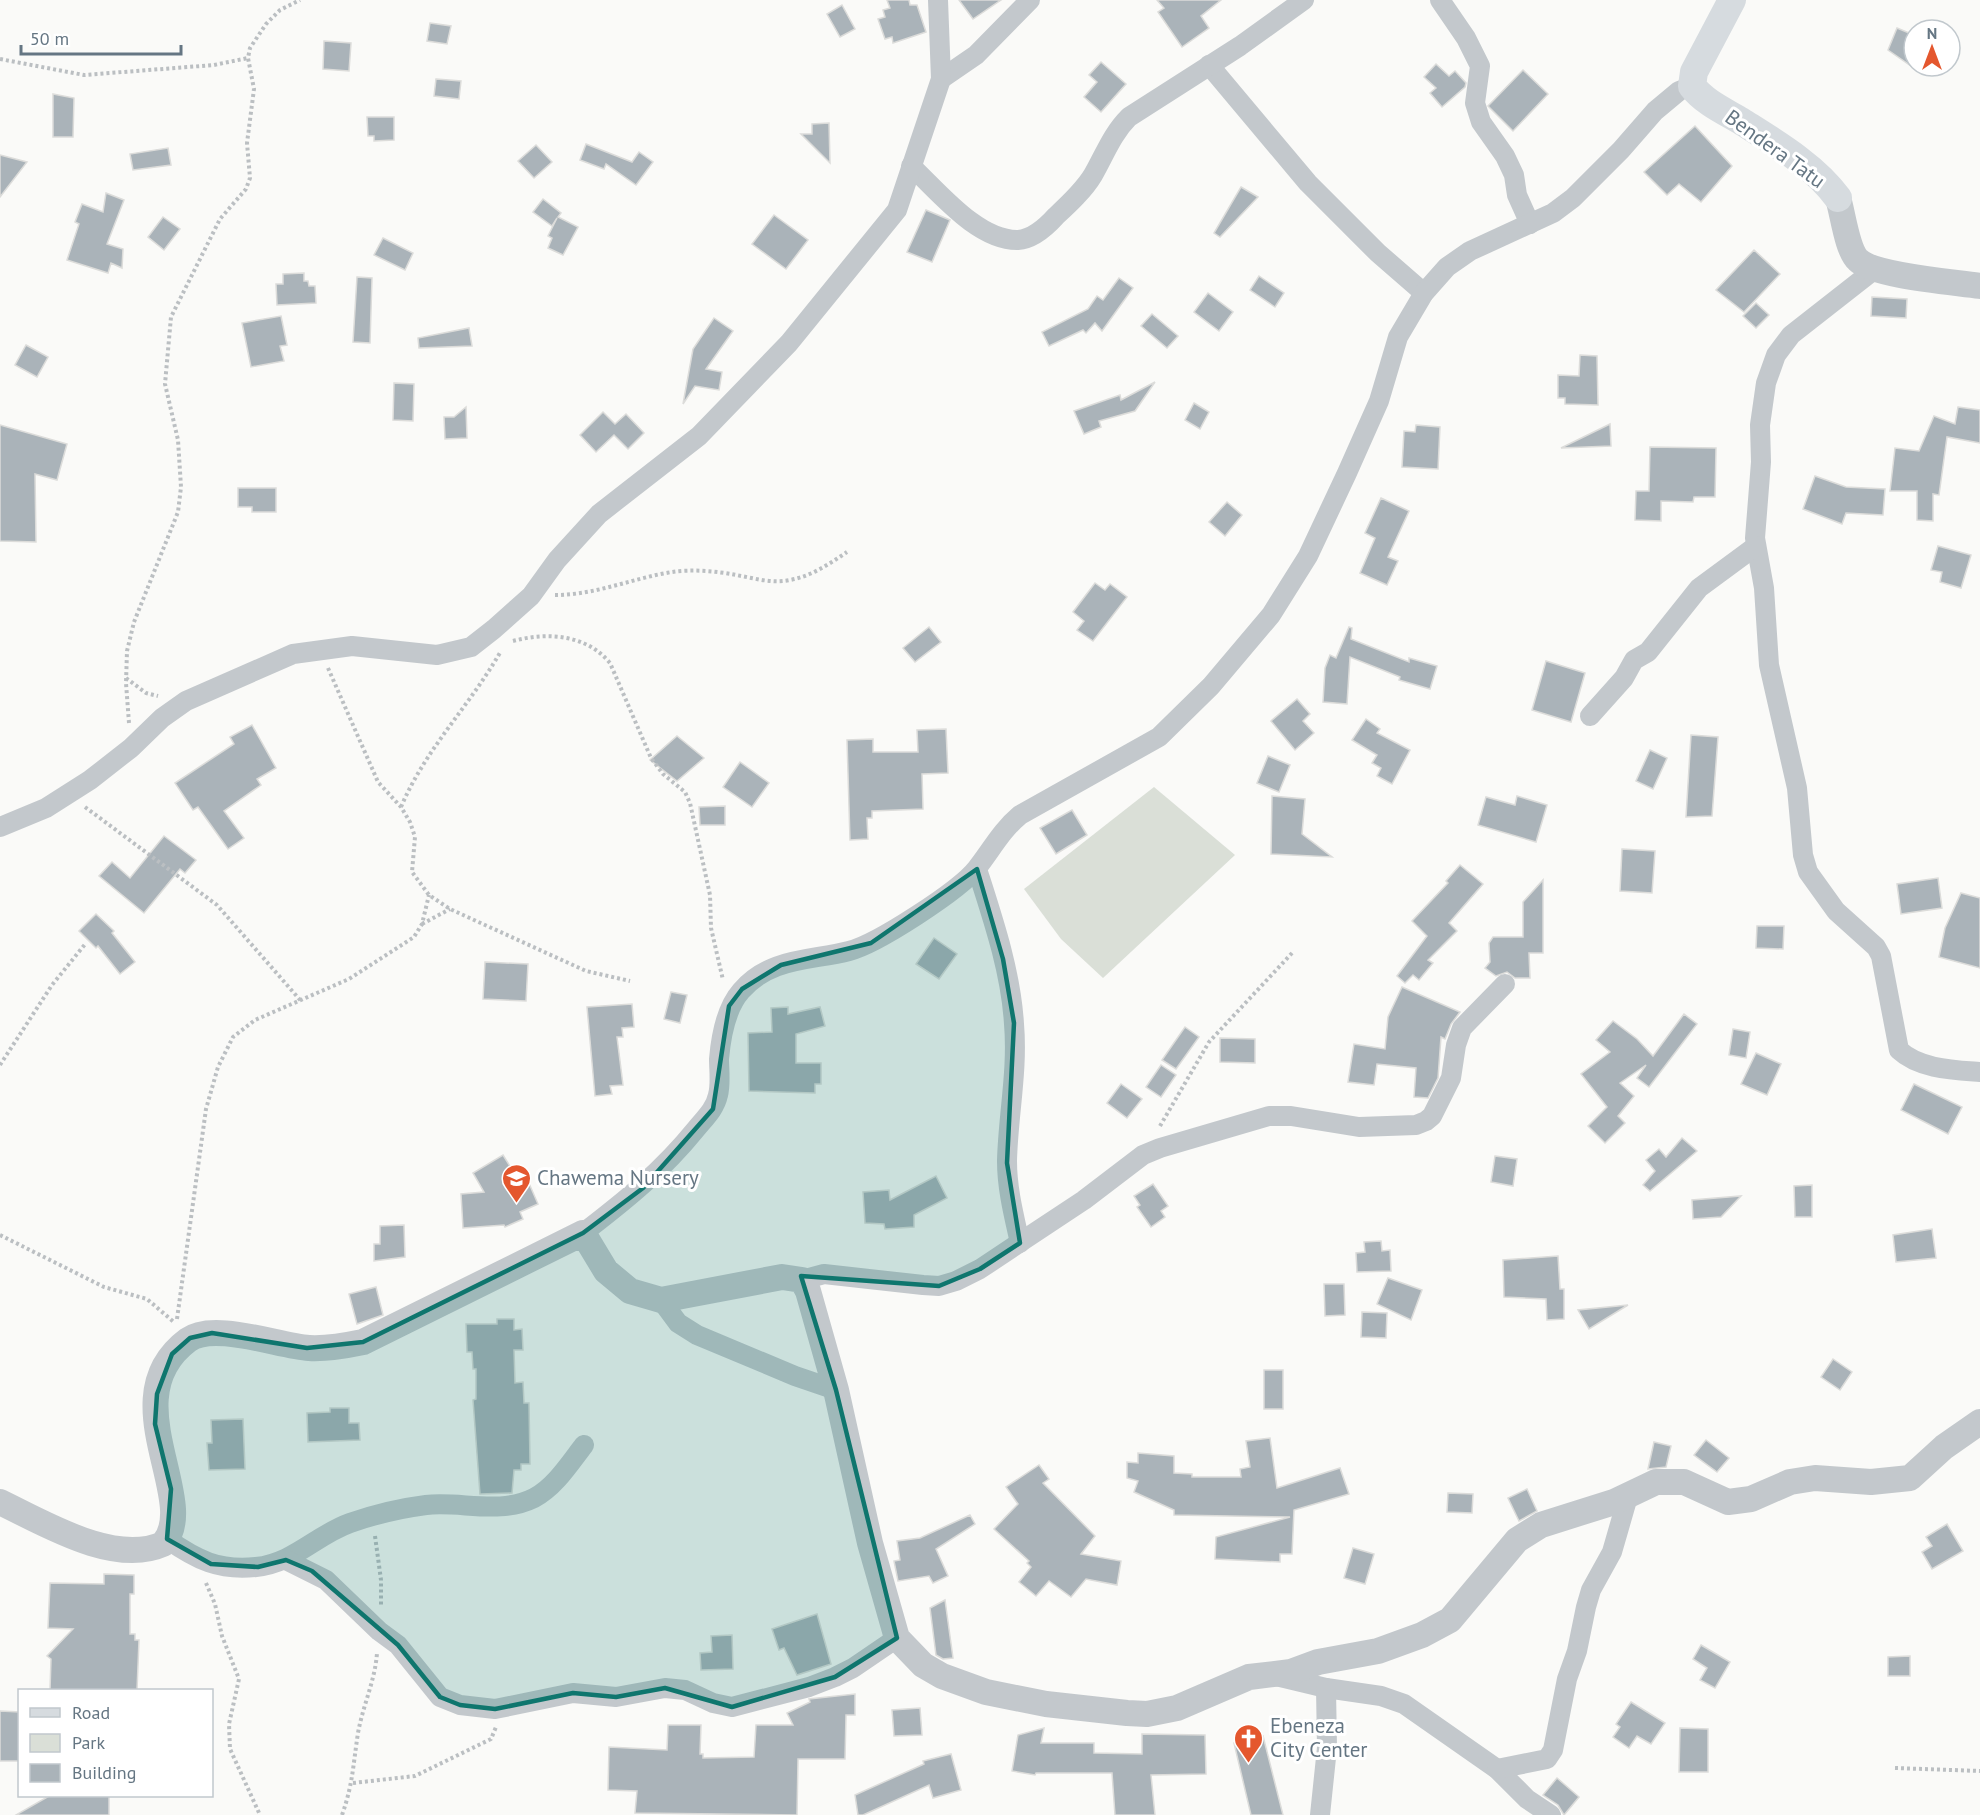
<svg xmlns="http://www.w3.org/2000/svg" width="1980" height="1815" viewBox="0 0 1980 1815" font-family="'PT Sans',sans-serif">
  <style>
    .green { fill: #dadfd7 }
    .building { fill: #aab3b9; stroke: #dcdcda; stroke-width: 1.5 }
    .lines { fill: none; stroke-linecap: round; stroke-linejoin: round }
    .path { stroke: #bbbfc2; stroke-width: 4; stroke-dasharray: 3 3; stroke-linecap: butt }
    .minor { stroke: #c3c8cc; stroke-width: 20 }
    .tertiary { stroke: #c3c8cc; stroke-width: 26 }
    .secondary { stroke: #d6dbdf; stroke-width: 28 }
    .marked { fill: #0f766e; fill-opacity: 0.2; stroke: #0f766e; stroke-width: 4.5; stroke-linejoin: round }
    .labels { text-anchor: middle; stroke-width: 6; stroke-linejoin: round; paint-order: stroke }
    .street-label { font-size: 21px; fill: #657683; stroke: #fff }
    .poi-label { font-size: 21px; fill: #657683; stroke: #fff; text-anchor: start }
  </style>
  <rect width="100%" height="100%" fill="#fafaf8"/>
  <!-- green -->
  <polygon class="green" points="1154,787 1235,855 1103,978 1061,939 1024,889"/>
  <!-- building -->
  <g class="building">
    <polygon points="887,0 909,0 910,5 917,5 926,32 893,43 892,37 885,39 878,19 885,17 883,10 890,8"/>
    <polygon points="959,0 1001,0 973,19"/>
    <polygon points="1157,0 1221,0 1201,16 1209,28 1182,47 1158,12 1164,8"/>
    <polygon points="842,5 855,29 840,37 827,14"/>
    <polygon points="430,23 451,26 447,44 427,41"/>
    <polygon points="1897,28 1914,35 1914,68 1888,50"/>
    <polygon points="324,41 351,43 349,71 323,69"/>
    <polygon points="1101,62 1126,84 1101,112 1084,97 1097,82 1089,75"/>
    <polygon points="1436,64 1449,76 1455,71 1466,83 1465,87 1442,107 1430,93 1436,88 1424,77"/>
    <polygon points="1523,70 1548,94 1513,131 1488,106"/>
    <polygon points="436,79 461,81 459,99 434,96"/>
    <polygon points="53,94 74,98 73,137 53,137"/>
    <polygon points="367,117 394,117 394,140 374,141 374,136 368,136"/>
    <polygon points="829,123 830,163 801,134 812,134 812,124"/>
    <polygon points="1695,126 1732,166 1701,202 1679,184 1667,195 1644,172"/>
    <polygon points="586,144 632,162 639,152 653,162 636,185 606,164 604,169 580,160"/>
    <polygon points="536,145 552,162 534,178 518,161"/>
    <polygon points="168,148 171,165 133,170 130,154"/>
    <polygon points="0,155 27,162 0,197"/>
    <polygon points="1241,187 1258,197 1220,237 1214,233"/>
    <polygon points="106,193 124,200 107,244 123,249 122,268 111,263 108,273 67,260 79,224 75,222 82,204 103,212"/>
    <polygon points="543,199 561,213 558,217 578,227 563,255 548,248 552,238 548,236 557,218 552,226 533,212"/>
    <polygon points="926,210 950,220 932,262 907,252"/>
    <polygon points="774,215 808,240 786,269 752,244"/>
    <polygon points="163,217 180,229 164,250 148,237"/>
    <polygon points="383,238 413,253 405,270 374,255"/>
    <polygon points="1754,250 1780,274 1744,312 1716,290"/>
    <polygon points="304,273 304,281 308,281 309,286 315,286 316,303 277,305 276,284 283,284 283,274"/>
    <polygon points="1259,276 1284,293 1275,307 1250,290"/>
    <polygon points="357,277 372,278 370,343 353,342"/>
    <polygon points="1119,278 1133,288 1102,331 1095,323 1086,333 1083,330 1049,346 1042,332 1088,309 1097,296 1103,300"/>
    <polygon points="1208,293 1233,312 1219,331 1194,312"/>
    <polygon points="1872,297 1907,299 1906,318 1871,316"/>
    <polygon points="1756,303 1769,315 1756,328 1743,316"/>
    <polygon points="1152,314 1178,336 1167,348 1141,326"/>
    <polygon points="281,316 287,345 280,346 284,361 251,367 242,323"/>
    <polygon points="714,318 733,331 706,369 722,372 719,390 695,386 683,404 693,349"/>
    <polygon points="469,328 472,346 419,348 418,338"/>
    <polygon points="26,345 48,357 37,377 15,365"/>
    <polygon points="1580,355 1597,356 1598,405 1565,404 1565,398 1558,398 1558,375 1579,376"/>
    <polygon points="1155,382 1135,411 1099,421 1101,427 1084,434 1074,411 1120,395 1121,400"/>
    <polygon points="394,383 414,384 413,421 393,420"/>
    <polygon points="1194,403 1209,412 1200,429 1185,420"/>
    <polygon points="466,407 467,438 445,439 444,417 454,417"/>
    <polygon points="1958,407 1980,410 1980,443 1947,437 1939,495 1933,494 1933,521 1917,520 1917,491 1890,491 1895,448 1919,451 1934,416 1955,424"/>
    <polygon points="603,412 615,424 626,414 644,433 628,449 614,435 596,452 580,435"/>
    <polygon points="1610,424 1611,446 1561,448"/>
    <polygon points="0,425 67,444 57,480 35,474 36,542 0,541"/>
    <polygon points="1416,425 1440,427 1438,469 1402,467 1404,431 1415,432"/>
    <polygon points="1650,447 1716,448 1715,497 1694,497 1693,502 1661,501 1661,521 1635,520 1636,491 1649,491"/>
    <polygon points="1815,476 1846,487 1885,489 1883,515 1846,513 1842,524 1803,509"/>
    <polygon points="238,488 276,488 276,512 252,512 252,507 238,507"/>
    <polygon points="1381,498 1409,511 1388,557 1398,561 1387,585 1360,573 1375,538 1365,533"/>
    <polygon points="1227,502 1242,515 1225,536 1209,522"/>
    <polygon points="1938,546 1971,555 1961,588 1940,582 1942,572 1931,570"/>
    <polygon points="1095,583 1105,590 1110,584 1127,597 1093,641 1077,630 1084,621 1073,612"/>
    <polygon points="929,627 941,642 915,662 903,648"/>
    <polygon points="1349,627 1352,628 1351,639 1409,662 1409,658 1437,666 1430,689 1399,680 1400,677 1350,657 1347,704 1323,702 1325,668 1330,655 1336,658"/>
    <polygon points="1546,661 1585,673 1571,722 1532,710"/>
    <polygon points="1297,699 1310,714 1303,721 1314,733 1295,750 1271,721"/>
    <polygon points="1366,719 1380,729 1377,733 1410,750 1392,784 1377,776 1381,768 1372,763 1377,755 1352,740"/>
    <polygon points="252,725 276,768 257,779 261,785 224,811 244,838 228,849 198,807 193,810 175,783 234,744 230,737"/>
    <polygon points="946,729 948,773 922,774 923,809 872,811 872,818 867,818 868,839 850,840 847,740 873,739 873,752 918,752 917,730"/>
    <polygon points="1691,735 1718,737 1712,816 1686,817"/>
    <polygon points="677,736 704,758 677,781 650,760"/>
    <polygon points="1650,750 1667,758 1653,789 1636,781"/>
    <polygon points="1268,756 1290,765 1279,792 1257,783"/>
    <polygon points="740,762 769,783 752,807 723,787"/>
    <polygon points="1272,796 1305,799 1302,834 1332,857 1271,854"/>
    <polygon points="1517,796 1547,805 1536,842 1478,825 1486,797 1515,805"/>
    <polygon points="725,806 725,825 700,825 699,807"/>
    <polygon points="1072,810 1087,835 1056,854 1040,828"/>
    <polygon points="164,836 196,860 185,873 180,869 144,913 99,876 112,862 130,878"/>
    <polygon points="1622,849 1655,851 1652,893 1620,891"/>
    <polygon points="1460,865 1483,884 1449,923 1457,931 1428,960 1433,963 1419,980 1413,975 1405,983 1397,976 1427,936 1412,921 1448,883 1446,881"/>
    <polygon points="1938,878 1942,908 1901,914 1897,884"/>
    <polygon points="1543,880 1543,953 1529,953 1530,978 1515,978 1507,972 1496,976 1485,968 1490,962 1489,943 1493,937 1523,937 1523,902"/>
    <polygon points="1961,893 1980,898 1980,968 1939,957 1945,928"/>
    <polygon points="96,914 114,931 112,933 135,962 120,974 98,946 96,948 79,931"/>
    <polygon points="1757,926 1784,926 1783,949 1756,948"/>
    <polygon points="934,938 957,954 939,979 916,964"/>
    <polygon points="485,962 528,964 526,1001 483,999"/>
    <polygon points="1402,987 1460,1012 1451,1024 1445,1039 1441,1037 1438,1078 1428,1098 1414,1097 1416,1068 1377,1064 1374,1085 1348,1082 1354,1044 1385,1049 1388,1017"/>
    <polygon points="671,992 687,995 680,1023 664,1019"/>
    <polygon points="632,1004 634,1027 622,1028 623,1037 617,1037 623,1085 610,1086 612,1094 595,1096 587,1007"/>
    <polygon points="788,1007 788,1014 820,1007 825,1026 796,1034 796,1063 821,1063 821,1084 815,1084 815,1093 749,1091 748,1033 772,1032 771,1008"/>
    <polygon points="1684,1014 1697,1024 1649,1087 1637,1078 1646,1065 1620,1083 1634,1096 1618,1116 1625,1123 1605,1143 1588,1126 1607,1107 1581,1074 1610,1052 1596,1040 1613,1021 1637,1039 1653,1056"/>
    <polygon points="1185,1027 1199,1037 1176,1069 1162,1060"/>
    <polygon points="1733,1029 1750,1032 1746,1058 1729,1055"/>
    <polygon points="1220,1038 1255,1039 1255,1063 1220,1062"/>
    <polygon points="1756,1053 1781,1064 1767,1095 1741,1084"/>
    <polygon points="1161,1065 1176,1075 1161,1097 1146,1087"/>
    <polygon points="1121,1084 1142,1099 1127,1118 1107,1103"/>
    <polygon points="1914,1084 1962,1107 1948,1134 1901,1110"/>
    <polygon points="1682,1138 1697,1151 1650,1191 1643,1185 1655,1171 1646,1160 1659,1149 1666,1157"/>
    <polygon points="503,1155 521,1184 528,1181 538,1204 520,1212 523,1219 505,1227 504,1225 463,1228 461,1194 484,1192 473,1173"/>
    <polygon points="1495,1156 1517,1159 1513,1186 1491,1182"/>
    <polygon points="936,1176 947,1198 914,1215 914,1227 885,1229 884,1224 865,1223 863,1192 889,1190 890,1200"/>
    <polygon points="1153,1184 1168,1206 1161,1211 1165,1217 1151,1227 1137,1207 1140,1205 1134,1196"/>
    <polygon points="1812,1185 1812,1217 1795,1217 1794,1186"/>
    <polygon points="1741,1196 1721,1217 1693,1219 1692,1200"/>
    <polygon points="404,1225 405,1257 374,1261 374,1244 380,1244 380,1226"/>
    <polygon points="1932,1229 1936,1258 1896,1262 1893,1235"/>
    <polygon points="1381,1241 1382,1251 1390,1250 1391,1271 1357,1272 1356,1253 1365,1252 1364,1242"/>
    <polygon points="1558,1256 1560,1289 1564,1289 1564,1319 1547,1320 1546,1299 1504,1297 1503,1260"/>
    <polygon points="1388,1278 1422,1290 1411,1320 1377,1304"/>
    <polygon points="1324,1284 1344,1284 1345,1315 1325,1316"/>
    <polygon points="376,1287 383,1315 357,1324 349,1294"/>
    <polygon points="1628,1305 1589,1329 1578,1310"/>
    <polygon points="1362,1312 1387,1313 1386,1338 1361,1337"/>
    <polygon points="497,1319 514,1319 514,1330 522,1329 523,1350 514,1350 515,1383 523,1382 524,1403 529,1403 530,1464 521,1464 521,1470 514,1470 512,1493 480,1494 473,1400 476,1399 476,1369 473,1369 472,1352 467,1352 466,1324 497,1324"/>
    <polygon points="1833,1359 1852,1372 1840,1390 1821,1377"/>
    <rect x="1264" y="1370" width="19" height="39"/>
    <polygon points="330,1408 349,1408 349,1423 359,1423 360,1440 308,1442 307,1413 330,1412"/>
    <polygon points="243,1419 245,1469 209,1470 207,1443 212,1443 211,1420"/>
    <polygon points="1270,1438 1277,1488 1340,1468 1349,1494 1294,1510 1292,1554 1280,1554 1280,1562 1215,1559 1216,1537 1290,1517 1174,1515 1174,1510 1134,1492 1138,1481 1127,1478 1127,1462 1138,1463 1138,1453 1174,1456 1174,1473 1192,1474 1192,1477 1241,1477 1240,1469 1250,1467 1246,1441"/>
    <polygon points="1706,1440 1729,1458 1717,1472 1694,1455"/>
    <polygon points="1654,1442 1671,1446 1666,1467 1648,1469"/>
    <polygon points="1039,1465 1049,1479 1043,1483 1095,1536 1081,1554 1121,1561 1117,1585 1086,1579 1071,1597 1049,1581 1036,1596 1019,1582 1031,1567 1027,1563 1029,1561 994,1529 1018,1504 1006,1487"/>
    <polygon points="1527,1489 1537,1511 1519,1521 1508,1498"/>
    <polygon points="1448,1493 1473,1494 1472,1513 1447,1512"/>
    <polygon points="970,1515 975,1524 936,1549 948,1576 933,1583 929,1576 898,1581 894,1561 900,1560 897,1541 920,1538"/>
    <polygon points="1947,1524 1963,1551 1932,1569 1922,1552 1932,1546 1926,1537"/>
    <polygon points="1353,1548 1374,1554 1365,1584 1344,1578"/>
    <polygon points="104,1574 134,1575 134,1594 130,1594 130,1634 135,1634 135,1640 139,1640 137,1690 50,1690 51,1659 47,1656 73,1629 48,1628 50,1583 104,1584"/>
    <polygon points="945,1600 953,1658 943,1659 936,1655 930,1608"/>
    <polygon points="817,1614 831,1664 797,1675 784,1648 779,1650 772,1629"/>
    <polygon points="732,1635 733,1669 701,1670 700,1653 712,1652 711,1636"/>
    <polygon points="1701,1645 1730,1662 1715,1688 1700,1680 1707,1668 1693,1659"/>
    <polygon points="1910,1656 1910,1676 1888,1676 1888,1657"/>
    <polygon points="855,1694 855,1715 846,1715 845,1759 798,1759 797,1815 635,1813 637,1791 608,1790 609,1747 667,1750 668,1725 701,1725 700,1754 703,1754 703,1758 754,1757 756,1725 793,1725 787,1713 810,1702 809,1699"/>
    <polygon points="1631,1702 1665,1723 1651,1744 1637,1736 1629,1748 1613,1737 1620,1727 1616,1724"/>
    <polygon points="920,1708 922,1735 894,1736 892,1710"/>
    <polygon points="0,1711 20,1712 20,1761 0,1761"/>
    <polygon points="1044,1728 1041,1743 1094,1743 1094,1753 1142,1754 1142,1734 1205,1735 1206,1774 1151,1775 1155,1815 1115,1815 1112,1773 1036,1773 1035,1775 1012,1771 1018,1735"/>
    <polygon points="1680,1728 1708,1729 1708,1772 1679,1772"/>
    <polygon points="1263,1736 1283,1815 1251,1815 1234,1743"/>
    <polygon points="951,1754 961,1790 933,1798 929,1785 863,1815 858,1815 855,1795 924,1764 923,1761"/>
    <polygon points="1557,1778 1579,1797 1564,1815 1558,1805 1543,1795"/>
    <polygon points="49,1796 109,1796 109,1815 16,1815"/>
  </g>
  <g class="lines">
    <!-- path -->
    <g class="path">
      <polyline points="0,59 84,75 214,65 248,58"/>
      <path d="M555,595C596,595 633,578 672,572C692,569 716,571 736,575C754,578 772,584 790,580C812,576 829,564 847,552"/>
      <path d="M513,641C547,632 586,634 610,663L651,758L663,774L685,792L690,803L710,895L711,928L723,980"/>
      <polyline points="328,668 378,782 401,807 410,822 415,837 412,872 429,895 450,909 586,971 630,981"/>
      <polyline points="126,678 146,693 158,696"/>
      <polyline points="129,723 126,683 127,651 134,622 178,512 181,487 178,440 165,384 171,317 220,219 246,189 250,178 247,143 254,89 248,58 250,48 266,24 280,10 300,0"/>
      <polyline points="85,807 217,905 301,1001"/>
      <path d="M401,807C426,748 469,707 501,651"/>
      <polyline points="422,924 450,909"/>
      <polyline points="0,1065 52,985 86,943"/>
      <polyline points="1160,1126 1209,1042 1293,952"/>
      <polyline points="0,1235 104,1287 147,1299 175,1323"/>
      <polyline points="177,1319 206,1109 218,1067 233,1037 255,1020 349,979 414,937 422,924 429,895"/>
      <polyline points="375,1536 381,1580 381,1606"/>
      <polyline points="206,1583 215,1604 222,1636 239,1679 229,1724 230,1749 260,1815"/>
      <polyline points="1895,1768 1980,1771"/>
      <polyline points="353,1783 415,1776 491,1739 496,1727"/>
      <path d="M342,1815C353,1784 353,1765 358,1733C363,1705 375,1681 377,1653"/>
    </g>
    <!-- minor -->
    <g class="minor">
      <polyline points="1440,0 1466,38 1480,66 1475,103 1481,122 1505,156 1514,175 1517,195 1530,224"/>
      <polyline points="1209,65 1308,183 1378,253 1424,293"/>
      <polyline points="941,79 976,55 1030,0"/>
      <path d="M911,166C939,192 978,241 1018,240C1033,239 1047,226 1056,216C1069,204 1084,190 1093,175C1105,154 1112,134 1129,117L1240,46L1304,0"/>
      <path d="M1874,270L1791,335L1776,355L1766,383L1760,425L1761,462L1755,538L1764,588L1769,665L1797,788L1803,855L1808,872L1836,911L1876,947L1881,956L1899,1050C1919,1069 1954,1070 1980,1072"/>
      <polyline points="1590,716 1624,678 1634,660 1648,652 1699,588 1756,546"/>
      <polyline points="0,827 46,808 90,780 131,748 162,718 186,701 293,654 352,646 437,655 471,647 494,629 531,596 557,560 599,514 699,436 789,343 897,210 941,79 938,0"/>
      <path d="M977,869C993,919 1011,972 1014,1024C1018,1070 1008,1116 1007,1161C1007,1189 1014,1216 1020,1243"/>
      <path d="M583,1233C626,1200 662,1171 696,1129C705,1118 715,1109 718,1095C721,1084 719,1070 719,1059C721,1036 726,1008 741,991C770,957 811,961 849,951C877,944 960,890 977,868C992,849 1001,831 1020,815L1159,737L1211,686L1271,615L1308,556L1347,473L1379,401L1398,337L1424,293L1447,267L1470,251L1553,213L1573,198L1621,150L1655,111L1679,91L1692,86"/>
      <polyline points="802,1280 824,1274 923,1285 939,1286 956,1281 980,1269 1084,1200 1143,1155 1160,1148 1269,1116 1291,1116 1359,1127 1416,1125 1426,1121 1432,1116 1451,1078 1456,1045 1462,1028 1505,984"/>
      <polyline points="661,1300 678,1323 697,1335 795,1376 836,1390"/>
      <path d="M167,1539C197,1560 219,1571 256,1567C294,1563 316,1535 350,1523C373,1515 402,1508 426,1505C461,1501 500,1515 534,1498C555,1487 570,1463 584,1445"/>
      <polyline points="286,1560 326,1580 379,1631 398,1645 440,1697 460,1705 495,1709 573,1693 616,1697 665,1688 685,1690 713,1703 732,1707 809,1687 835,1677 853,1668 897,1638"/>
      <polyline points="1276,1676 1326,1688 1381,1696 1404,1704 1497,1769 1527,1799 1551,1815"/>
      <polyline points="1497,1769 1547,1759 1553,1750 1567,1679 1577,1651 1586,1607 1591,1590 1612,1552 1629,1493"/>
      <polyline points="1320,1815 1327,1748 1326,1688"/>
    </g>
    <!-- tertiary -->
    <g class="tertiary">
      <path d="M1838,198C1843,214 1847,250 1858,260C1874,276 1954,282 1980,286"/>
      <path d="M0,1502C44,1523 114,1566 163,1544C202,1501 110,1398 188,1340C213,1321 279,1346 309,1348C327,1349 344,1346 363,1342L583,1233L606,1271L630,1291L661,1300L782,1277L802,1280L808,1291L836,1390L870,1543L897,1638L923,1665L942,1676L986,1692L1046,1704L1127,1713L1147,1714L1177,1708L1249,1677L1291,1672L1318,1662L1378,1651L1422,1635L1450,1620L1517,1540L1541,1525L1614,1502L1656,1482H1684L1728,1502L1751,1499L1790,1482L1815,1478L1871,1482L1910,1478L1944,1447L1980,1422"/>
    </g>
    <!-- secondary -->
    <path class="secondary" d="M1732,0L1694,72L1692,86C1704,102 1724,111 1741,121C1774,142 1815,166 1838,198"/>
  </g>
  <!-- marked area -->
  <path class="marked" d="M977,869L1003,959L1014,1023L1007,1163L1020,1243L980,1269L939,1286L801,1276L836,1390L897,1638L835,1677L732,1707L665,1688L616,1697L573,1693L495,1709L460,1705L440,1697L398,1645L312,1571L286,1560L258,1567L211,1564L167,1539L171,1489L155,1424L157,1394L172,1354L190,1338L212,1333L307,1348L363,1342L583,1233L643,1188L713,1109L729,1006L742,989L781,965L871,943Z"/>
  <!-- icons -->
  <defs>
    <symbol id="school-pin" viewBox="-11 -11 22 30"><path d="M0 17L-7.5 6A9.5 9.5 0 1 1 7.5 6Z" fill="#e4572e" stroke="#fff"/><path d="M0-5L7-2L0 1L-7-2ZM-4 1L0 2.5L4 1V4Q0 6-4 4Z" fill="#fff"/></symbol>
    <symbol id="church-pin" viewBox="-11 -11 22 30"><path d="M0 17L-7.5 6A9.5 9.5 0 1 1 7.5 6Z" fill="#e4572e" stroke="#fff"/><path d="M-1.2-6h2.4v3.5h3.3v2.4h-3.3V6h-2.4V-.1h-3.3v-2.4h3.3Z" fill="#fff"/></symbol>
  </defs>
  <g fill-rule="evenodd">
    <use href="#school-pin" x="500" y="1162" width="33" height="45"/>
    <use href="#church-pin" x="1232" y="1722" width="33" height="45"/>
  </g>
  <g class="labels">
    <!-- street labels -->
    <g class="street-label">
      <text transform="translate(1775 149) rotate(36)" y="7">Bendera Tatu</text>
    </g>
    <!-- poi labels -->
    <g class="poi-label">
      <text x="537" y="1185">Chawema Nursery</text>
      <text x="1270" y="1733">Ebeneza<tspan x="1270" dy="24">City Center</tspan></text>
    </g>
  </g>
  <!-- legend -->
  <rect x="18" y="1689" width="195" height="108" fill="#ffffff" stroke="#c1c8cd" stroke-width="1.5"/>
  <rect x="30" y="1708" width="30" height="9" fill="#d6dbdf" stroke="#c1c8cd" stroke-width="1.5"/>
  <text x="72" y="1719" font-size="18" fill="#657683">Road</text>
  <rect x="30" y="1734" width="30" height="18" fill="#dadfd7" stroke="#c1c8cd" stroke-width="1.5"/>
  <text x="72" y="1749" font-size="18" fill="#657683">Park</text>
  <rect x="30" y="1764" width="30" height="18" fill="#aab3b9" stroke="#c1c8cd" stroke-width="1.5"/>
  <text x="72" y="1779" font-size="18" fill="#657683">Building</text>
  <!-- north arrow -->
  <g transform="translate(1932 48)"><circle r="28" fill="#ffffff" stroke="#c1c8cd" stroke-width="1.5"/>
  <path d="M0-4.5L10 22L0 15L-10 22Z" fill="#e4572e"/>
  <text y="-9" font-size="16" font-weight="bold" text-anchor="middle" fill="#657683">N</text>
  </g>
  <!-- scale -->
  <path d="M21 45v9h160v-9" fill="none" stroke="#657683" stroke-width="3"/>
  <text x="30" y="45" font-size="18" fill="#657683" stroke="#ffffff" stroke-width="4.5" paint-order="stroke">50 m</text>
</svg>
